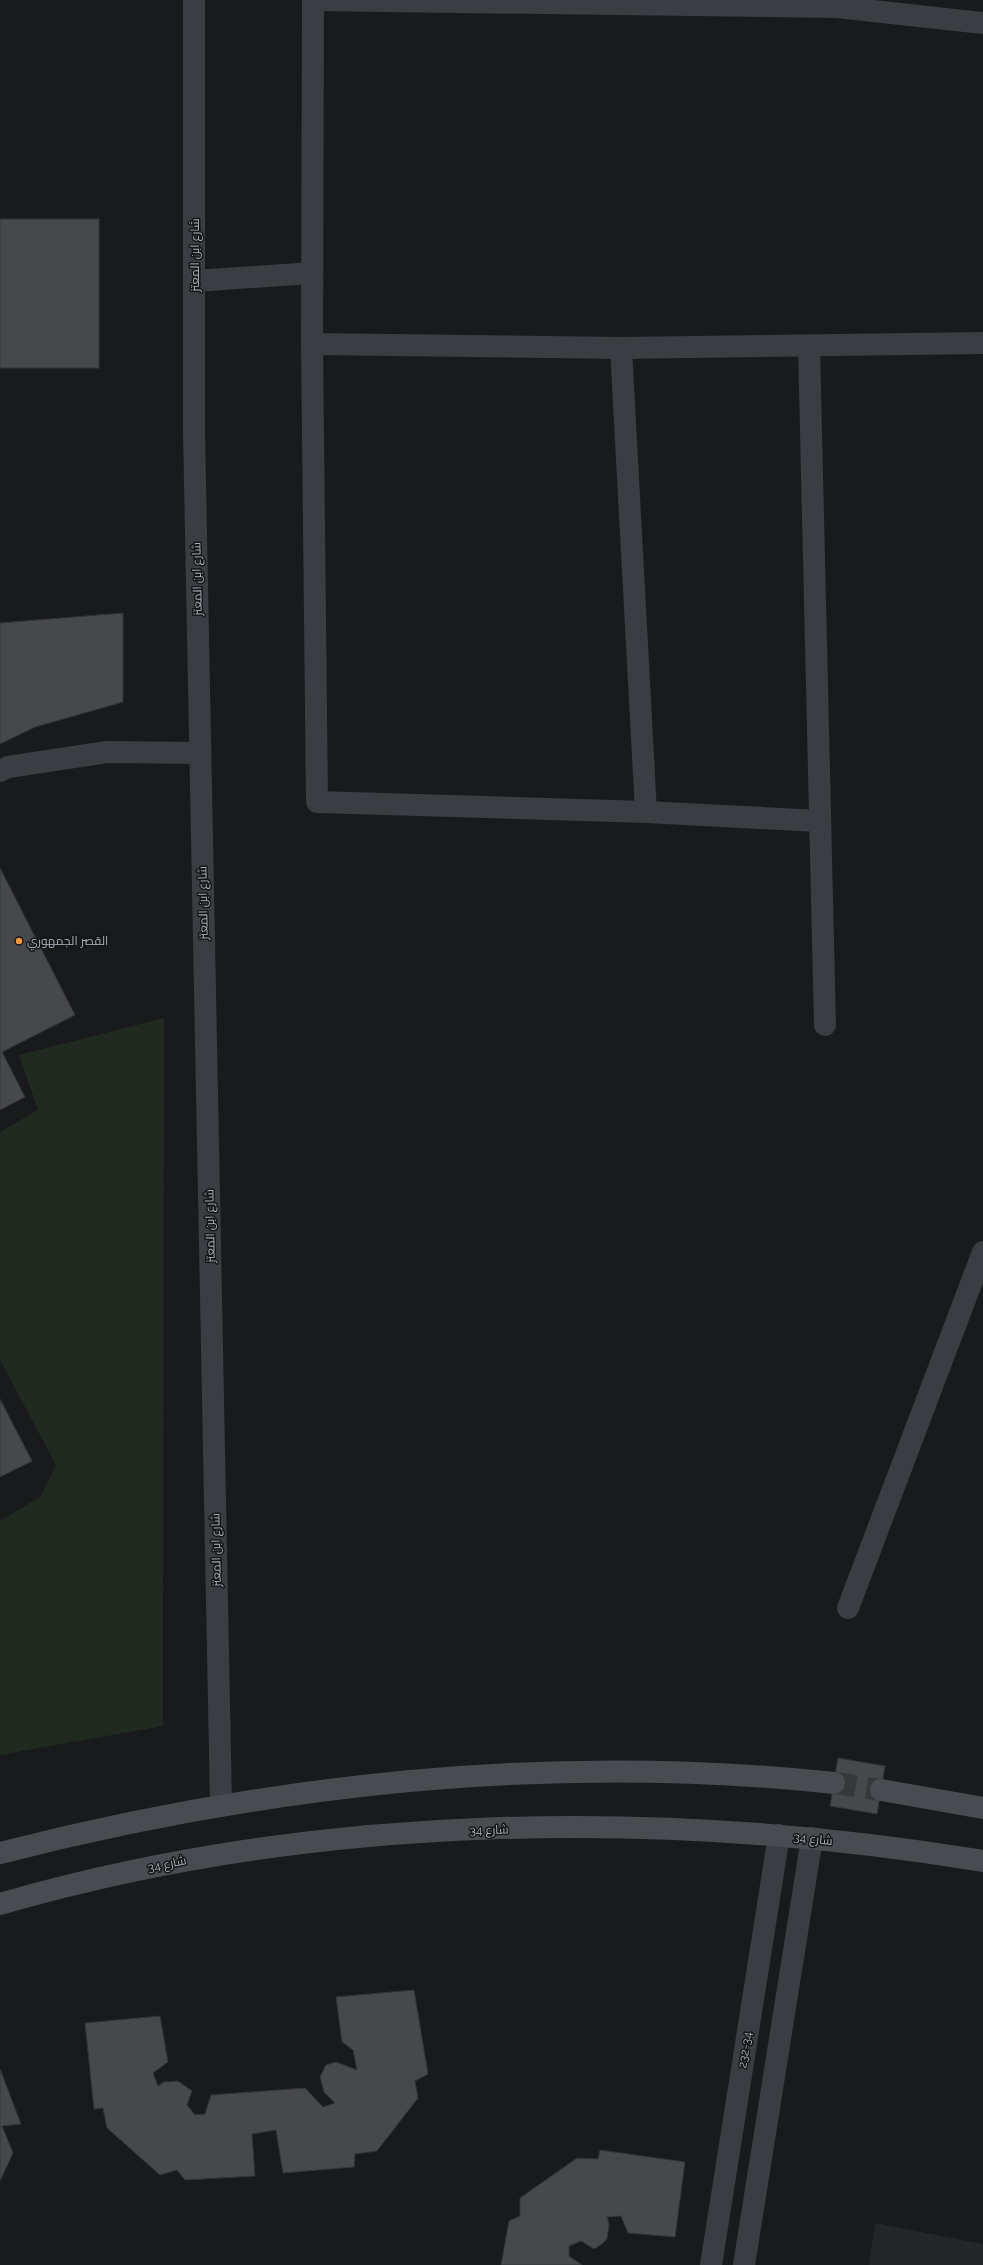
<svg xmlns="http://www.w3.org/2000/svg" width="983" height="2265" viewBox="0 0 983 2265" font-family="Raleway,Cairo,sans-serif">
  <style>
    .built { fill: #252629 }
    .green { fill: #212a21 }
    .building { fill: #46484c; stroke: #333438 }
    .lines { fill: none; stroke-linecap: round; stroke-linejoin: round }
    .secondary-tunnel { stroke: #36393c; stroke-width: 22; stroke-dasharray: 22 11; stroke-linecap: butt }
    .street { stroke: #3a3d41; stroke-width: 22 }
    .secondary { stroke: #484c51; stroke-width: 22 }
    .poi-dot { fill: #f49439; stroke: #141517; stroke-width: 1.5 }
    .labels { text-anchor: middle; stroke-width: 3; stroke-linejoin: round; paint-order: stroke }
    .street-label { font-size: 12px; fill: #acb3bb; stroke: #141517 }
    .poi-label { font-size: 12px; fill: #acb3bb; stroke: #141517; text-anchor: start }
  </style>
  <rect width="100%" height="100%" fill="#191a1c"/>
  <!-- built -->
  <polygon class="built" points="875,2223 983,2244 983,2265 869,2265"/>
  <!-- green -->
  <polygon class="green" points="164,1018 163,1726 0,1755 0,1521 40,1497 56,1465 0,1360 0,1132 38,1110 19,1055"/>
  <!-- building -->
  <g class="building">
    <rect x="0" y="219" width="99" height="149"/>
    <polygon points="123,613 123,702 35,727 0,744 0,623"/>
    <polygon points="0,868 75,1015 2,1052 25,1097 0,1110"/>
    <polygon points="0,1399 32,1461 0,1477"/>
    <polygon points="838,1758 885,1766 877,1814 830,1806"/>
    <polygon points="414,1990 428,2074 415,2081 418,2098 377,2151 355,2154 354,2167 283,2173 276,2130 252,2134 255,2176 185,2180 177,2170 160,2175 107,2128 103,2108 94,2109 85,2023 160,2016 168,2062 153,2073 158,2086 164,2082 178,2081 192,2091 187,2105 195,2115 205,2114 211,2095 305,2088 323,2107 335,2103 324,2092 320,2077 326,2065 336,2062 357,2070 353,2050 342,2042 336,1997"/>
    <polygon points="0,2069 21,2124 2,2126 13,2153 0,2181"/>
    <polygon points="600,2150 685,2162 675,2237 628,2233 621,2216 607,2217 609,2224 607,2239 602,2244 594,2249 581,2241 569,2246 569,2256 582,2265 501,2265 509,2221 520,2216 520,2198 577,2158 598,2159"/>
  </g>
  <g class="lines">
    <!-- secondary-tunnel -->
    <polyline class="secondary-tunnel" points="834,1783 881,1790"/>
    <!-- street -->
    <g class="street">
      <polyline points="194,0 194,432 221,1805"/>
      <polyline points="313,0 312,344 317,802 646,812 819,821"/>
      <polyline points="313,0 837,7 983,23"/>
      <polyline points="195,281 312,273"/>
      <polyline points="312,344 621,348 983,343"/>
      <polyline points="809,347 825,1025"/>
      <polyline points="621,348 646,812"/>
      <polyline points="0,771 8,767 107,752 200,753"/>
      <polyline points="848,1608 983,1252"/>
      <polyline points="711,2265 779,1835"/>
      <polyline points="744,2265 812,1838"/>
    </g>
    <!-- secondary -->
    <g class="secondary">
      <polyline points="881,1790 983,1808"/>
      <path d="M0,1853C271,1784 555,1753 834,1783"/>
      <path d="M0,1904C315,1813 661,1808 983,1861"/>
    </g>
  </g>
  <!-- markers -->
  <circle class="poi-dot" cx="19" cy="941" r="4"/>
  <g class="labels">
    <!-- street labels -->
    <g class="street-label">
      <text transform="translate(195 255) rotate(-90)" y="4">شارع ابن المعتز</text>
      <text transform="translate(197 579) rotate(-91)" y="4">شارع ابن المعتز</text>
      <text transform="translate(203 903) rotate(-91)" y="4">شارع ابن المعتز</text>
      <text transform="translate(210 1226) rotate(-91)" y="4">شارع ابن المعتز</text>
      <text transform="translate(216 1550) rotate(-91)" y="4">شارع ابن المعتز</text>
      <text transform="translate(489 1830) rotate(-2)" y="4">شارع 34</text>
      <text transform="translate(813 1839) rotate(6)" y="4">شارع 34</text>
      <text transform="translate(167 1864) rotate(-12)" y="4">شارع 34</text>
      <text transform="translate(745 2050) rotate(-81)" y="4">232-34</text>
    </g>
    <!-- poi labels -->
    <g class="poi-label">
      <text x="27" y="945">القصر الجمهوري</text>
    </g>
  </g>
</svg>
